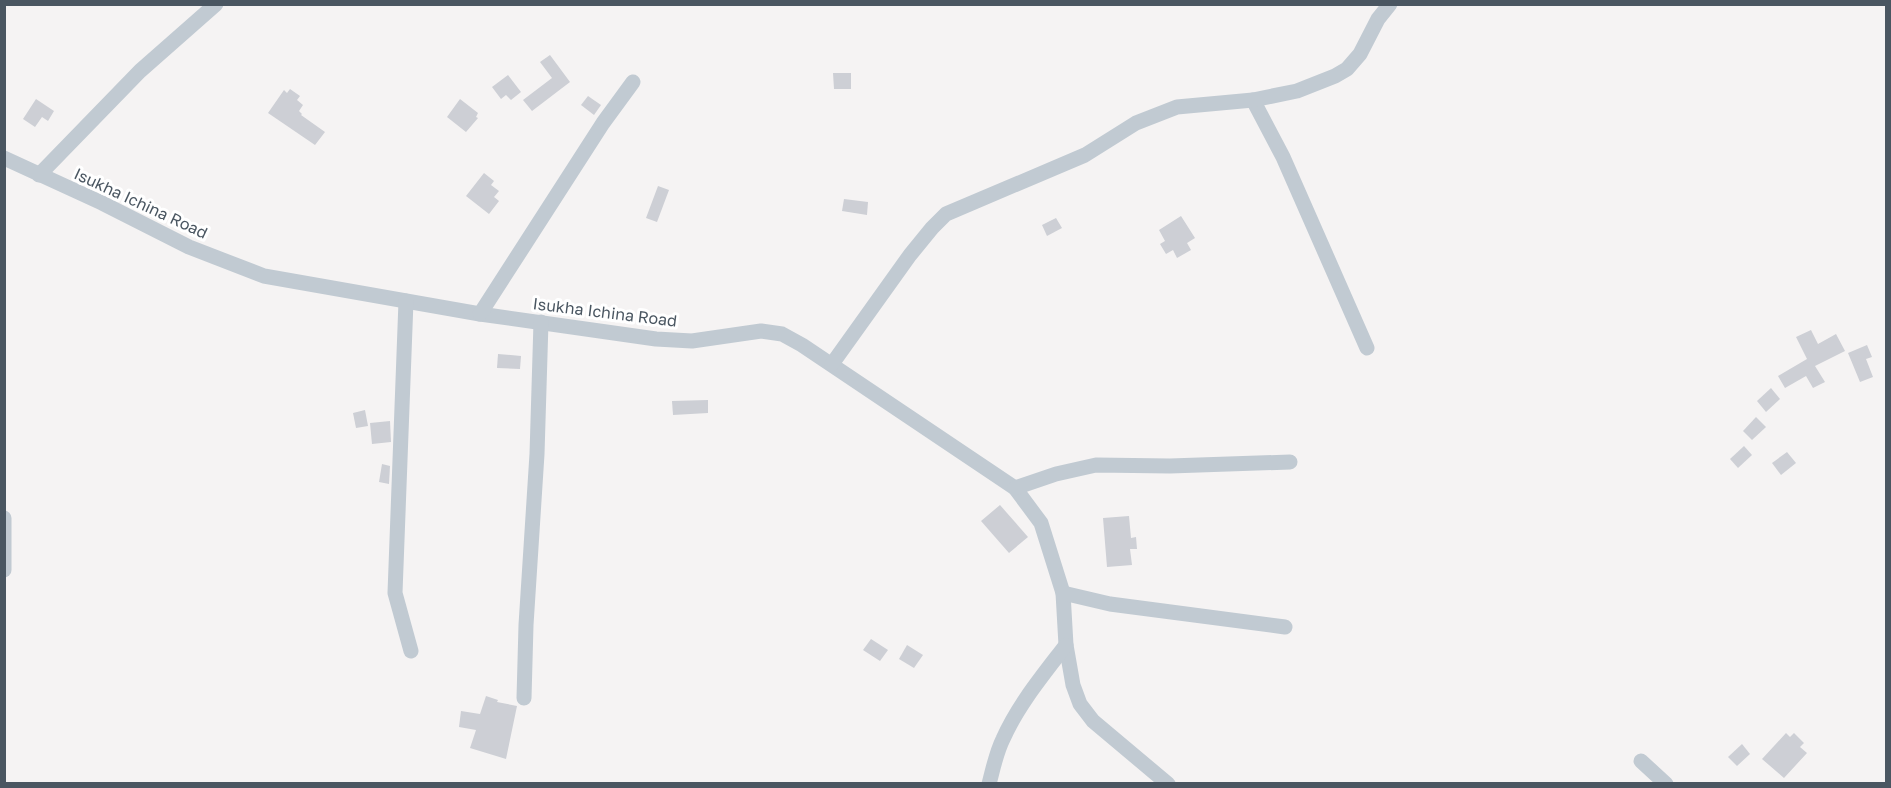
<svg xmlns="http://www.w3.org/2000/svg" width="1891" height="788" viewBox="0 0 1891 788" font-family="'Golos Text',sans-serif">
  <style>
    .building { fill: #cdcfd5 }
    .lines { fill: none; stroke-linecap: round; stroke-linejoin: round }
    .minor { stroke: #c1cad2; stroke-width: 15 }
    .labels { text-anchor: middle; stroke-width: 6; stroke-linejoin: round; paint-order: stroke }
    .street-label { font-size: 16px; fill: #4a5661; stroke: #fff }
  </style>
  <rect width="100%" height="100%" fill="#f5f3f3"/>
  <!-- building -->
  <g class="building">
    <polygon points="550,55 570,82 532,111 523,100 552,78 540,62"/>
    <polygon points="833,73 851,73 851,89 834,89"/>
    <polygon points="508,75 521,92 511,100 506,95 501,99 492,87"/>
    <polygon points="290,89 300,96 297,100 303,105 299,111 302,114 301,115 325,132 315,145 268,113 284,90 287,93"/>
    <polygon points="588,96 601,105 594,115 581,105"/>
    <polygon points="36,99 54,111 48,121 42,117 35,127 23,119"/>
    <polygon points="460,99 478,113 476,117 478,118 466,132 447,117"/>
    <polygon points="484,173 494,181 491,185 499,191 494,197 499,201 489,214 466,196"/>
    <polygon points="658,186 669,190 657,222 646,218"/>
    <polygon points="844,199 868,202 867,215 842,211"/>
    <polygon points="1181,216 1195,238 1187,243 1191,250 1177,258 1173,250 1166,254 1160,244 1165,241 1159,230"/>
    <polygon points="1056,218 1062,228 1047,236 1042,225"/>
    <polygon points="1811,330 1818,344 1836,334 1845,351 1815,366 1825,382 1813,388 1806,376 1785,388 1778,376 1807,359 1796,337"/>
    <polygon points="1867,345 1872,357 1866,359 1873,377 1860,382 1848,353"/>
    <polygon points="498,354 521,356 520,369 497,368"/>
    <polygon points="1771,388 1780,399 1766,412 1757,401"/>
    <polygon points="708,400 708,413 673,415 672,401"/>
    <polygon points="365,410 368,426 356,428 353,413"/>
    <polygon points="1756,417 1766,427 1752,440 1743,431"/>
    <polygon points="390,421 391,442 372,444 370,423"/>
    <polygon points="1744,446 1752,455 1738,468 1730,459"/>
    <polygon points="1787,452 1796,463 1781,475 1772,463"/>
    <polygon points="382,464 390,466 389,484 379,482"/>
    <polygon points="1000,505 1028,537 1009,553 981,521"/>
    <polygon points="1129,516 1131,538 1136,537 1137,549 1130,549 1132,565 1107,567 1103,518"/>
    <polygon points="871,639 888,650 880,661 863,650"/>
    <polygon points="907,645 923,655 914,668 899,659"/>
    <polygon points="486,696 498,700 497,702 517,706 506,759 470,748 476,730 459,727 461,711 480,714"/>
    <polygon points="1786,733 1790,737 1794,733 1804,743 1800,747 1807,753 1784,778 1762,759"/>
    <polygon points="1742,744 1750,754 1737,766 1728,757"/>
  </g>
  <g class="lines">
    <!-- minor -->
    <g class="minor">
      <polyline points="1253,100 1283,157 1367,348"/>
      <polyline points="4,158 102,203 189,247 264,276 480,314 656,339 692,341 761,331 782,334 802,345 1015,488 1041,523 1063,593 1066,645 1073,685 1080,704 1093,721 1168,784"/>
      <polyline points="39,175 140,71 216,4"/>
      <polyline points="406,301 395,593 411,651"/>
      <polyline points="480,314 603,123 633,82"/>
      <polyline points="832,364 910,255 932,228 946,214 1085,155 1136,123 1177,107 1253,100 1297,91 1335,76 1347,69 1360,54 1378,19 1390,4"/>
      <polyline points="1015,488 1056,474 1096,465 1170,466 1290,462"/>
      <polyline points="4,518 4,570"/>
      <polyline points="1063,593 1110,604 1285,627"/>
      <polyline points="524,698 526,625 537,454 541,322"/>
      <polyline points="1641,761 1666,784"/>
      <path d="M989,784C993,769 996,753 1003,739C1018,705 1043,675 1066,645"/>
    </g>
  </g>
  <g class="labels">
    <!-- street labels -->
    <g class="street-label">
      <text transform="translate(141 203) rotate(25)" y="6">Isukha Ichina Road</text>
      <text transform="translate(605 312) rotate(7)" y="6">Isukha Ichina Road</text>
    </g>
  </g>
  <!-- border -->
  <rect width="1891" height="788" fill="none" stroke="#4a5661" stroke-width="12"/>
</svg>
